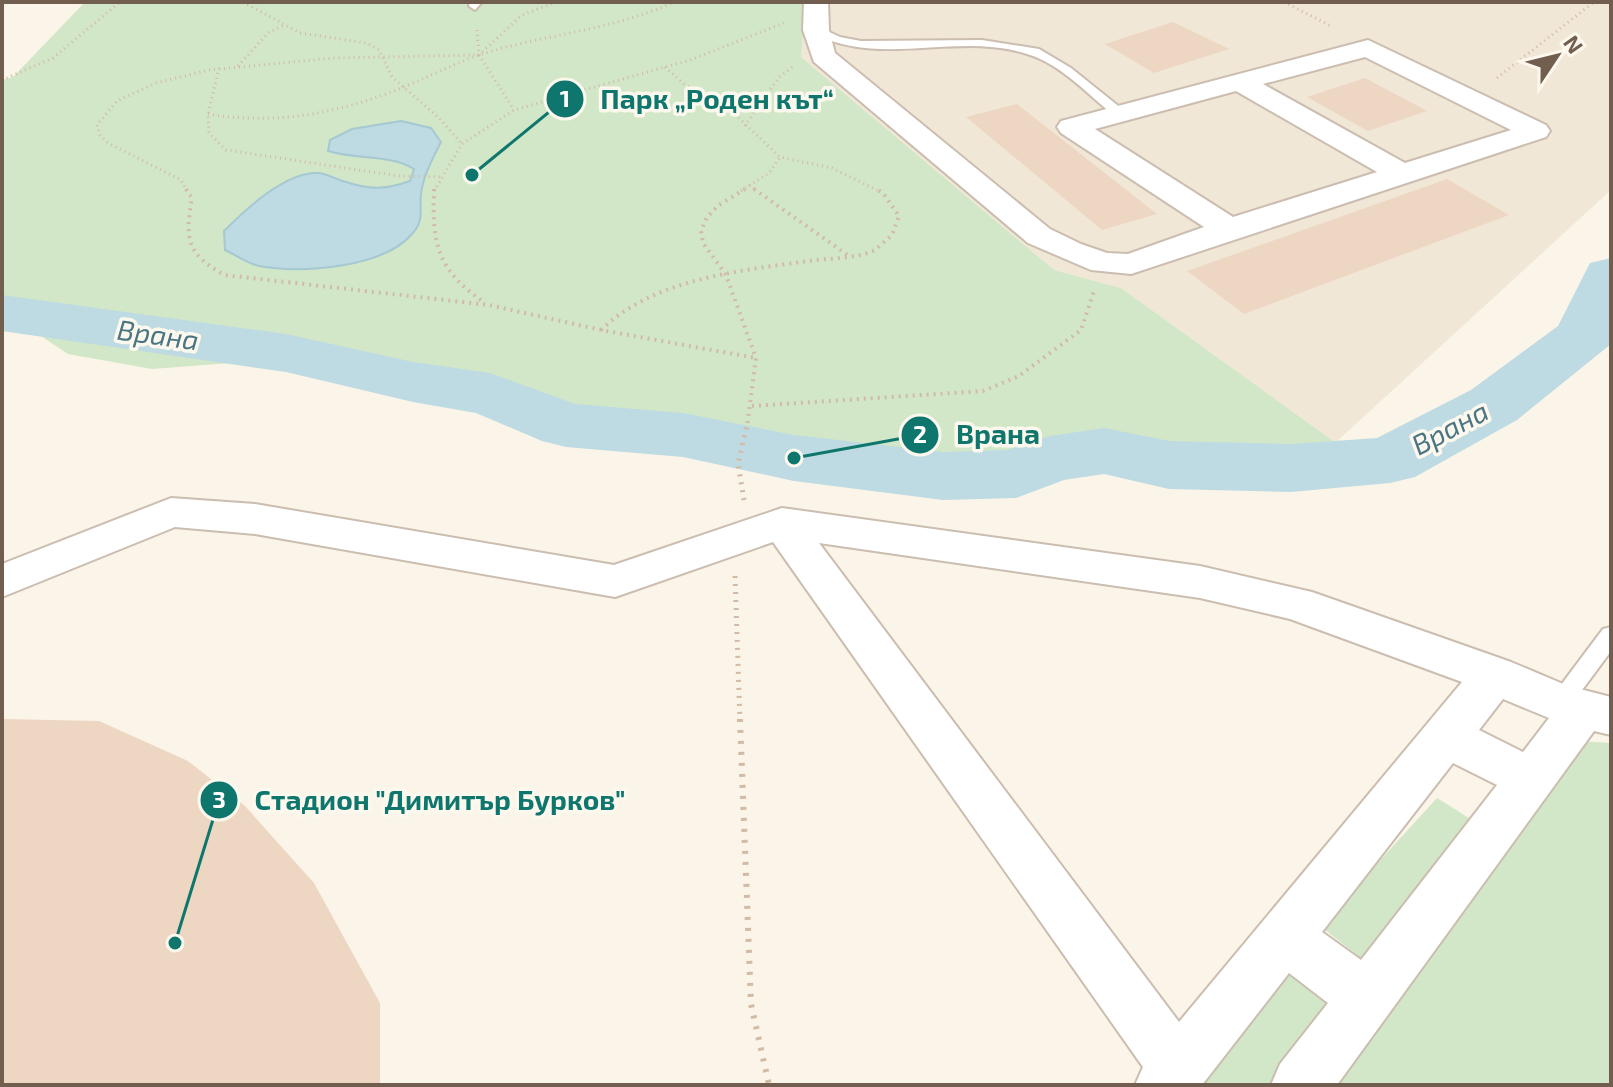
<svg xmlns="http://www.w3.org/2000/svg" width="1613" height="1087" viewBox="0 0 1613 1087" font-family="'Exo 2',sans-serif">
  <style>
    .residential { fill: #f1e7d7 }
    .green { fill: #d2e7c7 }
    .water { fill: #bedae2; stroke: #a5c8d3; stroke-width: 2 }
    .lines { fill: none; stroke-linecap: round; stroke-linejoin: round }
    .river { fill: #bedae2; fill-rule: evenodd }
    .building { fill: #edd6c2 }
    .lane-casing { stroke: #cbbdaf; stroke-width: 4 }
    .street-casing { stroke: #cbbdaf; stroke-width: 4 }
    .path-far3 { stroke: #d2baa5; stroke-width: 3; stroke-dasharray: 1 4; stroke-linecap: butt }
    .path-far2 { stroke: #d2baa5; stroke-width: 4; stroke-dasharray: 2 5; stroke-linecap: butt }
    .path-far1 { stroke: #d2baa5; stroke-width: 5; stroke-dasharray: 2 6; stroke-linecap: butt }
    .path { stroke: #d2baa5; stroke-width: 6; stroke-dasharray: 3 8; stroke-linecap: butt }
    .lane { fill: #fff; fill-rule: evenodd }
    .street { fill: #fff; fill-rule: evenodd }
    .labels { text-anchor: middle; stroke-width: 7; stroke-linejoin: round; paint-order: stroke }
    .water-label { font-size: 28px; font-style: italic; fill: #4a7583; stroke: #fdf8ee }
    .leader { fill: none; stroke: #0f766e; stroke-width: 3 }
    .callout-dot { fill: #0f766e; stroke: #fdf8ee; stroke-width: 3 }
    .mark-label { font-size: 24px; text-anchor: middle; font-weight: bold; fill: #fff }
    .callout-label { font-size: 28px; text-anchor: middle; font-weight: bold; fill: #0f766e; stroke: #fdf8ee; stroke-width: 7; stroke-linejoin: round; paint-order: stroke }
  </style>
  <rect width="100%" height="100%" fill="#faf5e8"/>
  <!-- residential -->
  <polygon class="residential" points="806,2 1611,2 1611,190 1334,444 1121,288 1054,270 801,57"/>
  <!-- green -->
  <g class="green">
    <polygon points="85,2 806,2 801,57 1054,270 1121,288 1358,459 1287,464 915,466 759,454 568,414 474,385 426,366 368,361 243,362 152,369 68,354 23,324 2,321 2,80 13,77"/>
    <polygon points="1579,741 1611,743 1611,1085 1333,1085"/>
    <polygon points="1437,798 1469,818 1362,959 1320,926"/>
    <polygon points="1287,961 1331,997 1271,1085 1202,1085 1194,1078"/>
  </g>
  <!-- water -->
  <path class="water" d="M401,121L431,128L441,142C433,158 423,176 421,194C419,210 425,220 412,234C383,268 300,274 259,266C247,263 236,255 225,250L224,231C246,209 286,171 319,173C327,174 336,179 343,181C369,190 385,190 410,181L414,169C389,154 356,160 328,151L330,140L352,129Z"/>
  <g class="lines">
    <!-- river -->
    <polygon class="river" points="1611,258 1611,344 1517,420 1415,477 1390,483 1291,492 1169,489 1104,474 1064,480 1016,498 943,500 794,481 683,457 566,447 542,441 476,413 413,402 286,372 2,331 2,295 286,334 413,362 490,373 575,404 683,413 794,435 943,452 1007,450 1050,436 1104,428 1169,441 1291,444 1377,438 1471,390 1558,326 1590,263"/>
  </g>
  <!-- building -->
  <g class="building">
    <polygon points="1173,22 1229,49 1154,73 1105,44"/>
    <polygon points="1365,78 1427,111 1368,131 1307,97"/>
    <polygon points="1017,104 1157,214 1102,230 966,117"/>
    <polygon points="1447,179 1509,215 1244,314 1187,271"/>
    <polygon points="2,719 99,721 188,761 244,805 314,883 380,1003 380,1085 2,1085"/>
  </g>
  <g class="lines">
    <defs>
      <g id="lane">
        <polygon points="470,2 482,2 475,10 469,6"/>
        <path d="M816,26L840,37L861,41L982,40L1039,49L1071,68L1127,113L1115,116C1089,96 1062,65 1030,55C959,30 883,69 812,33L810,30Z"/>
        <polygon points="1611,627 1611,651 1568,709 1560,712 1552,709 1549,703 1552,697 1603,629"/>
      </g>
      <g id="street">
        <path d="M804,2H828L829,30L835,53L1050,229L1081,244L1107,253L1128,254L1204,227L1061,133L1057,127L1061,121L1368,40L1546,125L1550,131L1546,137L1131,274L1091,270L1028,243L814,62L803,30ZM1365,57L1511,130L1405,163L1263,84ZM1236,91L1377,172L1233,217L1095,129Z"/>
        <path d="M171,498L255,504L614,565L782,508L1200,566L1312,592L1511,662L1568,686L1611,697V735L1594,731L1337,1085H1271L1280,1064L1328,1003L1289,973L1202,1085H1135L1143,1067L773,542L615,597L255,534L175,527L2,597V564ZM819,543L1200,598L1290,619L1462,682L1179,1022ZM1503,699L1549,718L1523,752L1479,730ZM1453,763L1497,785L1361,960L1322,932Z"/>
      </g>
    </defs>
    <!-- lane casing -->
    <use href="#lane" class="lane-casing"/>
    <!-- street casing -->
    <use href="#street" class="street-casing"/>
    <!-- path-far3 -->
    <g class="path-far3">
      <polyline points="243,2 300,33 367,43 379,50 392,77 439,118 462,144"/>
      <polyline points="1284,2 1333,27"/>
      <polyline points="477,30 479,55 514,110"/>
      <polyline points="238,66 269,32 283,26"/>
      <polyline points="665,67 685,85 727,107 780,157 832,168 879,191"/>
      <polyline points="219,68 208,114 209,133 226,150 399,176 440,177"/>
      <polyline points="1497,78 1594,2"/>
      <polyline points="2,80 53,58 120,2"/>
      <path d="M208,114C280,126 345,112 411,84C434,74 456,63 479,55C544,34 611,31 674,2"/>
      <polyline points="745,126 779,77 795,65"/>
      <polyline points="749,185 757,191"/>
      <polyline points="187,191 181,180 108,143 100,135 97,125 117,101 156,83 209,70 333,58 479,55 522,15 556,2"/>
      <polyline points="434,191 462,144 514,110 690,60 784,23"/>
      <polyline points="741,191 769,173 780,157"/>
    </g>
    <!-- path-far2 -->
    <g class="path-far2">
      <path d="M186,189L192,198C185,239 186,253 224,275L489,305L601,330L756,358"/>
      <path d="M434,189C432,245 437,270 485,303"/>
      <polyline points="745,189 719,205 707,217 701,231 703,243 726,275 756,358 747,427"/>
      <polyline points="754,189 849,256"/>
      <path d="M601,330C653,279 738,271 808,261C829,258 856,259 875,250L892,235L899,216L883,193L876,189"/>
      <polyline points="752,406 983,391 1019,376 1081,330 1094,291"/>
    </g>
    <!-- path-far1 -->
    <g class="path-far1">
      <polyline points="744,500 738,464 747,425"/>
      <polyline points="735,576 740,721"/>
    </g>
    <!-- path -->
    <polyline class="path" points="740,719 751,1004 769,1085"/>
    <!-- lane -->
    <use href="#lane" class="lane"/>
    <!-- street -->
    <use href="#street" class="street"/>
  </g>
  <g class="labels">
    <!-- water labels -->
    <g class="water-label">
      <text transform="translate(158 335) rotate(8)" y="10">Врана</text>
      <text transform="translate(1450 428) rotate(-28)" y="10">Врана</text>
    </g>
  </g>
  <!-- callouts -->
  <path class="leader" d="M472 175L565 99M794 458L920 435M175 943L219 800"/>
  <g class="callout-dot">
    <circle cx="472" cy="175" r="8"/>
    <circle cx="794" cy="458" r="8"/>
    <circle cx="175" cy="943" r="8"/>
    <circle cx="565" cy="99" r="20"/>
    <circle cx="920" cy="435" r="20"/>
    <circle cx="219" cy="800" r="20"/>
  </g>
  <g class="mark-label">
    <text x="565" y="107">1</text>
    <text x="920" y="443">2</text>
    <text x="219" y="808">3</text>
  </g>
  <g class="callout-label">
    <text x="717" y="109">Парк „Роден кът“</text>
    <text x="998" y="444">Врана</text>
    <text x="440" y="810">Стадион "Димитър Бурков"</text>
  </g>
  <!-- border -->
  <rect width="1613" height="1087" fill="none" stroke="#725e4e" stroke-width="8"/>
  <!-- north arrow -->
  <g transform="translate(1557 56) rotate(55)" stroke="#fdf8ee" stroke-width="6" paint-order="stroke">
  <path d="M0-6L14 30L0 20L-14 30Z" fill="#725e4e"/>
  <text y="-12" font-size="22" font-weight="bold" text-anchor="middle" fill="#725e4e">N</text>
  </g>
</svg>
